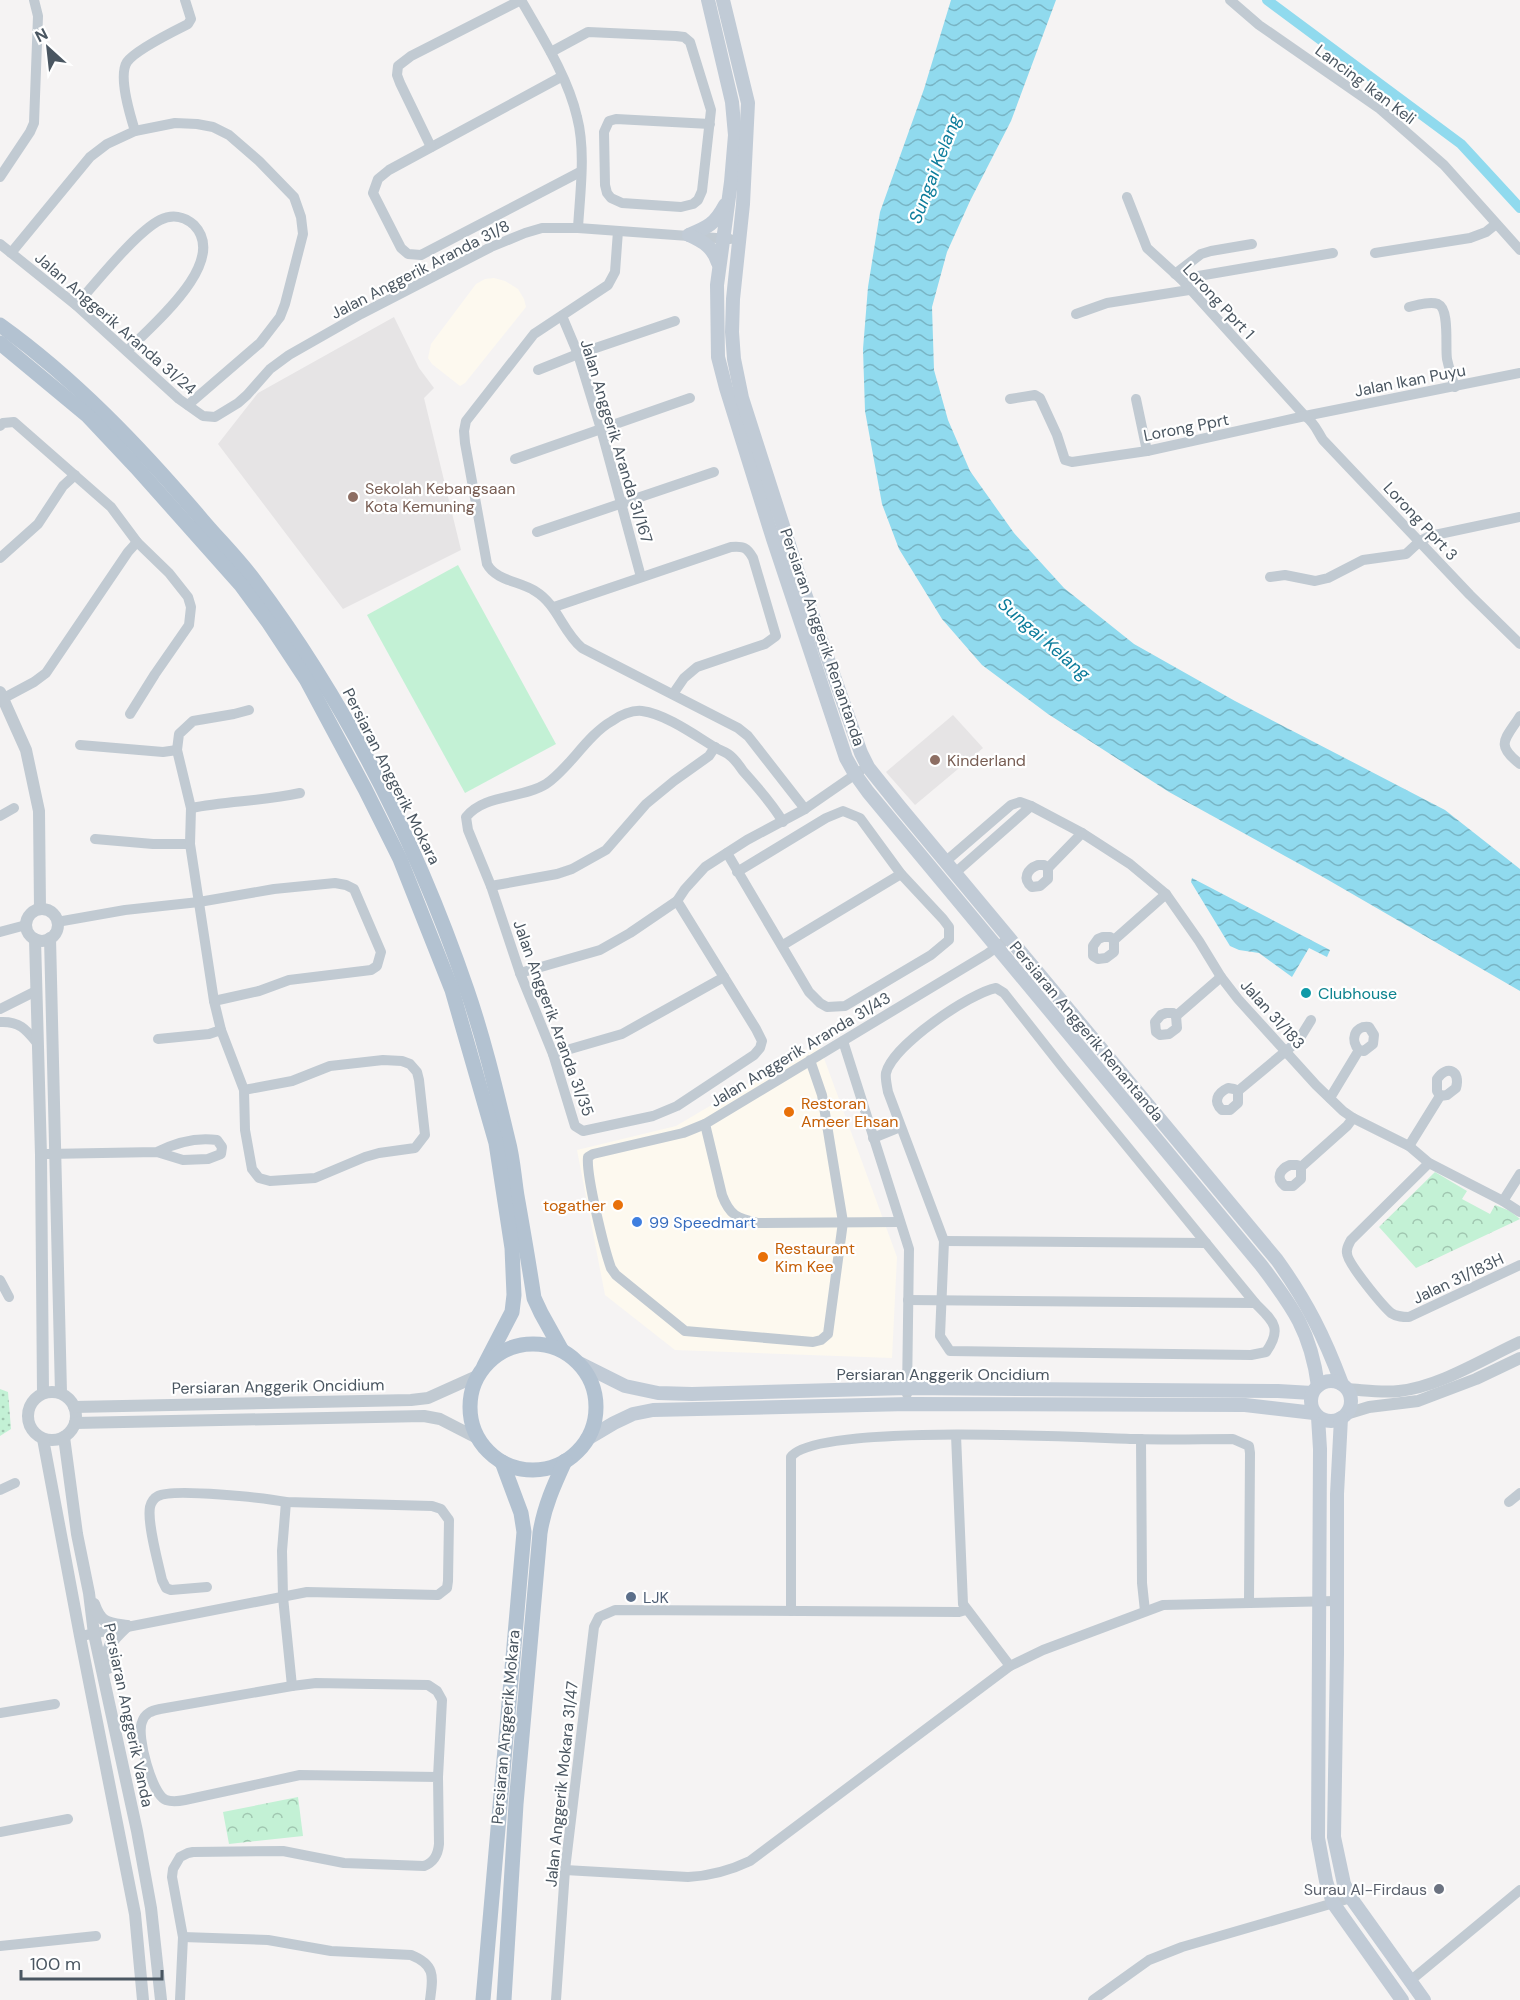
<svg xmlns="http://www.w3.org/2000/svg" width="1520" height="2000" viewBox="0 0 1520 2000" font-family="'DM Sans',sans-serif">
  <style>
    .commercial { fill: #fdf9ef }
    .education { fill: #e6e4e5 }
    .grass { fill: url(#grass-dots) }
    .forest { fill: url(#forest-crowns) }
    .garden { fill: #c3f1d5 }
    .water { fill: url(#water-waves) }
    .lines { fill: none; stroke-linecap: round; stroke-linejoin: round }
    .canal { stroke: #90daee; stroke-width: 10 }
    .minor { stroke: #c1cad2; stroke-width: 10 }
    .tertiary { stroke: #c1cad2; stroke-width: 12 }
    .secondary { stroke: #c1cbd6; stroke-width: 14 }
    .primary { stroke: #b3c2d1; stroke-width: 15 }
    .education-dot { fill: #8d6e63; stroke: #fff; stroke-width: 2 }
    .culture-dot { fill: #0f9aa8; stroke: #fff; stroke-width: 2 }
    .food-dot { fill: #e8710a; stroke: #fff; stroke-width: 2 }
    .shop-dot { fill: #3f7fe0; stroke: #fff; stroke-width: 2 }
    .service-dot { fill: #5c6f8a; stroke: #fff; stroke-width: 2 }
    .worship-dot { fill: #6b7280; stroke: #fff; stroke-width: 2 }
    .labels { text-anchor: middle; stroke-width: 4.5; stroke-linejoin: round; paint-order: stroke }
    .street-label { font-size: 16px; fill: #4a5661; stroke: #fff }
    .education-label { font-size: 16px; fill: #785e54; stroke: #fff; text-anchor: start }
    .culture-label { font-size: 16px; fill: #0d838f; stroke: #fff; text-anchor: start }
    .food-label { font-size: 16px; fill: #c56008; stroke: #fff; text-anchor: start }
    .shop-label { font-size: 16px; fill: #366cbe; stroke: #fff; text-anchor: start }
    .service-label { font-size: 16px; fill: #4e5e75; stroke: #fff; text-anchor: start }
    .worship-label { font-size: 16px; fill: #5b616d; stroke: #fff; text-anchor: end }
    .water-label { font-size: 18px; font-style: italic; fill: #0c7c9b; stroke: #fff }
  </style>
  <defs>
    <pattern id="grass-dots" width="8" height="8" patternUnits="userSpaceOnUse" patternTransform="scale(1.5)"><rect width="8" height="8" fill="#c3f1d5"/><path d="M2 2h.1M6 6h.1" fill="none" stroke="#a0c6b0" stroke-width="1.8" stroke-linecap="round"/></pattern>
    <pattern id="forest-crowns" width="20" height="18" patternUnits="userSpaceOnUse" patternTransform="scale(1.5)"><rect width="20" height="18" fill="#c3f1d5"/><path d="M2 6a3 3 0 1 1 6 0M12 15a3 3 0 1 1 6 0" fill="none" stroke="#a0c6b0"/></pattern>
    <pattern id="water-waves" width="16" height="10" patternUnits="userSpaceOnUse" patternTransform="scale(1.5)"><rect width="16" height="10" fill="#90daee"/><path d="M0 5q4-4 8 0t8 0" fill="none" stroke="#78b4c4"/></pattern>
  </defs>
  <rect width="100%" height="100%" fill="#f5f3f3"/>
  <!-- commercial -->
  <g class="commercial">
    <polygon points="494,278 505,281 518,289 524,299 526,307 465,383 460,386 432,364 428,358 431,344 476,284 485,279"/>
    <polygon points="818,1042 897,1257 892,1358 675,1350 605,1295 577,1150 676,1126"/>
  </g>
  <!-- education -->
  <g class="education">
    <polygon points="394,317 419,368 434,388 424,398 461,550 343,609 218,444 258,393"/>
    <polygon points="953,715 983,748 915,805 886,772"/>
  </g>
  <!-- grass -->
  <polygon class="grass" points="0,1389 8,1392 11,1429 0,1436"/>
  <!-- forest -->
  <g class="forest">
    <polygon points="1435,1172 1467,1191 1462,1199 1490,1214 1495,1205 1510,1211 1520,1219 1416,1268 1379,1227"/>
    <polygon points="298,1797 303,1836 229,1844 223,1812"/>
  </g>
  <!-- garden -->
  <polygon class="garden" points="458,565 556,744 465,793 367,615"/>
  <!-- water -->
  <g class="water">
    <polygon points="951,0 1056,0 1011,121 970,201 947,252 932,307 934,370 948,420 970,471 1014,533 1064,588 1134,644 1235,701 1445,810 1520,869 1520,991 1323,877 1169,792 1048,714 982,665 942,619 899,549 882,504 865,411 863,349 868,287 880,212 924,89"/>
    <polygon points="1192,878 1330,950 1327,957 1309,948 1292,977 1259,953 1239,950 1230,946 1191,882"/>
  </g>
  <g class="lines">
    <!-- canal -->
    <polyline class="canal" points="1267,0 1461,144 1520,208"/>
    <!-- minor -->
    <g class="minor">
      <path d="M521,0C541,35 568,77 577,117C586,151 580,193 578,228"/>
      <polyline points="1230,0 1259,25 1380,109 1444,165 1520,250"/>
      <polyline points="551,52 588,32 676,36 684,37 690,42 711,110 702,191 698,200 693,204 681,207 622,203 611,198 607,193 605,185 604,132 609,121 616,119 710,124"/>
      <polyline points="561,77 389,170 378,179 373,193 401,248 408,254 421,255 580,172"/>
      <path d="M135,131C130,115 118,76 127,62C135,50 174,31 188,24L191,19L185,0"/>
      <polyline points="431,147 400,83 397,75 398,66 411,56 521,0"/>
      <polyline points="0,177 30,132 34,123 38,16 34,0"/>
      <path d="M1127,197L1147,248L1181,279L1305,416C1315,423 1317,431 1323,440L1470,595L1520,644"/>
      <path d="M618,231L615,272L608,285L534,334L466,421L464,431L465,443L487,564C496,581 520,581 535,591C558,605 562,631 582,648L738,728L748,736L805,809"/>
      <polyline points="0,244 76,305 179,399 203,416 215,417 238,403 247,395 270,369 289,355 361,314 491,247 525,233 542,228 578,228 730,239"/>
      <polyline points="11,253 90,157 107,144 135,131 175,123 197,124 213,127 229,135 259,161 294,197 301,217 303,234 285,304 280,317 260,343 188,405"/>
      <polyline points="1375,253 1470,238 1486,232 1496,224"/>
      <polyline points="1175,274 1201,254 1211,251 1252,244"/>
      <polyline points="1181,279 1333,253"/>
      <path d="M76,305C96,283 135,233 160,220C172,214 184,216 194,225C230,262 151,326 127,351"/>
      <path d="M1409,307C1417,305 1430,301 1438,304C1450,309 1445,347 1447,359C1449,368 1452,378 1455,387"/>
      <polyline points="1076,314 1107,303 1189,290"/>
      <polyline points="562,316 578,354 601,429 641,577"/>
      <polyline points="538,370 578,354 675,321"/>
      <polyline points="1010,399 1035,395 1040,398 1057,435 1065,460 1072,462 1147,451 1305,416 1520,373"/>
      <polyline points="1136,399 1147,451"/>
      <polyline points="0,426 3,423 14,422 111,507 137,542 169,573 188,597 191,607 189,625 155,674 130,714"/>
      <polyline points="515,459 690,398"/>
      <polyline points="537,532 714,472"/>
      <polyline points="0,558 38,524 63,486 75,475"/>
      <polyline points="1270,577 1285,575 1315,581 1328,578 1363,560 1406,554 1420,541 1430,536 1520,517"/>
      <path d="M554,607L731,547C743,546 747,547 753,558L776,636L765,644L697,667L684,678L673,694"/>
      <polyline points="4,698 34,682 46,673 128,552 137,542"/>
      <path d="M1520,716C1506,739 1494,744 1520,764"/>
      <polyline points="80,745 163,752 177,750"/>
      <polyline points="1031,806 1082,833 1130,864 1166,894 1199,941 1221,977 1238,999 1316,1085 1343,1111 1353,1118 1409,1146 1429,1163 1503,1201 1520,1212"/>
      <path d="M191,808C227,801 264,801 300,793"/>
      <polyline points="0,816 14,808"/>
      <polyline points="95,839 153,844 190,844"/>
      <polyline points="727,853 809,992 820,1003 827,1007 845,1006 931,955 949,940 949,927 943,919 901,874 860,818 843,811 826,818 737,872"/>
      <polyline points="945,862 1011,805 1020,802 1031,806 955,873"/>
      <path d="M1038,865H1044L1048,868V879L1040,886L1032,887C1022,879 1027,869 1038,865Z"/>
      <polyline points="1048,868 1082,833"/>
      <polyline points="491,886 557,874 572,869 606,850 646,804 674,781 709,756 715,747"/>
      <path d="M677,901L756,1029L762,1041L760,1048L754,1055L677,1106L653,1116L583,1131L575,1126L553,1054L520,973L491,886L468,830L466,817C484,794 522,799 546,784C569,769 587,735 612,721C620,715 632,710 642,711C666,714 696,736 716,748C720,750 724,751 728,754C734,758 739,765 743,771C757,787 772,803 783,822"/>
      <polyline points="57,922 125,910 199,902 274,889 335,883 346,885 354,889 381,952 377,966 371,970 289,980 259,991 214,1001"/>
      <polyline points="0,932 26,925"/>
      <polygon points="1103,937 1110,937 1114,940 1114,952 1106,958 1098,959 1093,956 1093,946 1098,939"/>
      <polyline points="1114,940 1166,894"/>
      <polyline points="783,945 901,874"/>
      <polyline points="520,973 600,950 630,933 677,901 685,889 705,867 747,840 805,809 860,771"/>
      <path d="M996,988L1004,993L1063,1068L1255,1303C1273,1321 1283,1328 1266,1352L1251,1355L950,1351L940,1336L944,1241L888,1092C887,1086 885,1078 886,1073C893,1045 970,993 996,988Z"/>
      <polyline points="0,1009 36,991"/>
      <polygon points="1166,1013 1173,1013 1176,1016 1177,1028 1169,1034 1160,1035 1156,1032 1155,1022 1161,1015"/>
      <polyline points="1176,1016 1221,977"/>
      <path d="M0,1022C19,1021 26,1029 37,1043"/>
      <polyline points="158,1039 209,1034 221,1030"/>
      <polyline points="843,1041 909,1249 907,1394"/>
      <polyline points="553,1054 622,1034 724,977"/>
      <path d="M810,1060L822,1095L843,1222L828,1334L821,1340L813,1342L685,1331L616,1275L611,1268C604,1248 586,1176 588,1157L593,1154L683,1133L705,1124L987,954L1009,938"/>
      <path d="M1228,1088L1234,1089L1238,1091V1103L1230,1110H1222C1213,1102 1217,1093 1228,1088Z"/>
      <polyline points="244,1090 292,1081 330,1066 383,1060 402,1061 410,1064 417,1072 419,1080 425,1135 415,1148 379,1153 365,1157 315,1178 270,1181 259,1178 252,1169 245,1130 244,1090 221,1030 214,1001 190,844 191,808 177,750 179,734 193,721 234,714 249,710"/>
      <polyline points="1238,1091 1298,1041 1311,1020"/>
      <path d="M1330,1098L1359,1050L1364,1051L1373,1044L1374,1035L1369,1027C1354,1025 1350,1041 1359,1050"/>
      <path d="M705,1124L722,1195C730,1216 737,1218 758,1223L899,1222"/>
      <polyline points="873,1138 900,1127"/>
      <path d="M1409,1146L1440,1096L1447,1095L1456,1088C1461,1071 1447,1064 1437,1079V1091L1440,1096"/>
      <path d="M47,1154L157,1152L183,1160L208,1159L221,1154L222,1147L217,1140C196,1137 175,1143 157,1152"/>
      <path d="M1429,1163L1351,1240C1349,1244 1346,1248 1347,1253C1347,1263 1382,1305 1391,1313C1397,1317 1403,1317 1409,1317L1520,1265"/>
      <path d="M1290,1165H1297L1301,1167V1179L1293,1186H1285C1275,1178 1280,1169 1290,1165Z"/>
      <polyline points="1301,1167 1347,1126 1353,1118"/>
      <polyline points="1503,1201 1520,1174"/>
      <polyline points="944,1241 1206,1243"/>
      <polyline points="0,1280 9,1297"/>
      <polyline points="908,1300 1255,1303"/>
      <polyline points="956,1435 963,1604 1010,1666"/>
      <polyline points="1141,1439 1142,1583 1145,1611"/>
      <polyline points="0,1490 15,1483"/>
      <polyline points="286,1502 282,1551 283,1597 292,1686"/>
      <polyline points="1509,1502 1520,1493"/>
      <path d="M791,1611V1457C814,1422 1087,1438 1138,1439C1170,1440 1202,1439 1233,1439L1249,1446L1250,1453L1249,1602"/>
      <path d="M86,1635L307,1592L438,1595L447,1588L448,1581L449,1520L441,1509L432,1506L286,1502C266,1498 173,1488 158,1496C154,1498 151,1503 150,1507C147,1523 158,1562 162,1580L166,1588L171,1590L207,1587"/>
      <polyline points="0,1713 55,1704"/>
      <polyline points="0,1832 68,1819"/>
      <path d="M565,1870L688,1877C711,1876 729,1871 750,1861L1010,1666L1043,1650L1163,1605L1336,1601"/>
      <path d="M183,1937L268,1940L331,1951L411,1955C436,1965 433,1977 430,2000"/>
      <polyline points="0,1946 96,1936"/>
      <polyline points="1410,1981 1520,1890"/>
      <path d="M180,2000L183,1937L172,1877L173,1869L180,1857L188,1853L193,1852L283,1851L344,1863L424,1866C434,1862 438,1855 439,1844L438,1777L442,1700L437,1691L428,1685L316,1683L292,1686L160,1709C151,1711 145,1713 142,1722C136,1735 152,1795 166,1800C172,1802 180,1801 185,1800L300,1775L438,1777"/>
      <polyline points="556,2000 565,1870 594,1627 599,1617 615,1610 959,1612 966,1610"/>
      <polyline points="1093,2000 1149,1960 1182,1947 1351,1898"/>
    </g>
    <!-- tertiary -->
    <g class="tertiary">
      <polyline points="0,692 26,750 39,811 40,909"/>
      <circle cx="42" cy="925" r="16"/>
      <polyline points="50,938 61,1393"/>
      <polyline points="35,939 41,1155 43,1393"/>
      <path d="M1347,1389C1364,1390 1381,1393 1399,1391C1439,1387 1483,1359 1520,1342"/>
      <circle cx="52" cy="1416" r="24"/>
      <polyline points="74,1407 411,1400 428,1398 477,1376"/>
      <polyline points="1346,1414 1369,1407 1418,1401 1476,1379 1520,1358"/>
      <polyline points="75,1423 424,1416 440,1419 477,1438"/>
      <polyline points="64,1437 77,1534 89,1593 94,1634 137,1831 151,1908 161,2000"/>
      <polyline points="43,1439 80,1636 135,1914 143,2000"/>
      <path d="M94,1604C101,1624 108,1623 127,1626"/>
      <path d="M108,1668C105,1646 112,1640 127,1626"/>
    </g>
    <!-- secondary -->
    <g class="secondary">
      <path d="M708,0L732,102L735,135L731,182L717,285L718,357L726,388L773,539L846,758L855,774L868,792L1261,1265C1293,1307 1311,1332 1318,1386"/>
      <path d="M723,0L748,103L743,204L733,299L732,332L734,359L742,398L803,588L861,753L868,767L900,807L1277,1260C1307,1302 1324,1336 1342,1384"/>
      <path d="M689,235C708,227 715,224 725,205"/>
      <path d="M689,235C704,242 713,247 718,263"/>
      <polyline points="581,1364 625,1386 658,1393 692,1394 907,1388 1278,1391 1312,1393"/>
      <circle cx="1331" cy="1401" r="20"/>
      <polyline points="1318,1417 1320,1449 1318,1838 1326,1881 1333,1903 1402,2000"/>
      <polyline points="1341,1418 1337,1494 1337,1654 1334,1837 1344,1884 1351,1898 1424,2000"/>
      <polyline points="587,1439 614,1423 633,1414 653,1410 908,1404 1245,1405 1314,1413"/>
    </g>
    <!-- primary -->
    <g class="primary">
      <path d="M0,325C74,378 139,446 198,515C216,537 237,557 254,580C347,704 417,844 467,990C484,1039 496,1090 508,1140C513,1158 514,1177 517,1196C523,1230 529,1264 534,1298L541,1313L561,1349"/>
      <polyline points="0,343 88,416 136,467 241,585 269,623 306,679 365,789 400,859 452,990 496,1143 512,1248 514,1295 512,1312 484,1366"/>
      <circle cx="533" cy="1407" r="63"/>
      <polyline points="483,2000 524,1532 521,1513 502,1462"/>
      <path d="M504,2000L516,1804L540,1533C544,1507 554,1485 565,1461"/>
    </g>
  </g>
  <!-- markers -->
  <g class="education-dot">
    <circle cx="353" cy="497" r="6"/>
    <circle cx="935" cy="760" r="6"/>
  </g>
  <circle class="culture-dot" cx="1306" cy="993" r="6"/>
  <g class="food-dot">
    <circle cx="789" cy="1112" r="6"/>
    <circle cx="618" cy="1205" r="6"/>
    <circle cx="763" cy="1257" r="6"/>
  </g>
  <circle class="shop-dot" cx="637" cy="1222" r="6"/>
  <circle class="service-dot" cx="631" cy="1597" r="6"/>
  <circle class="worship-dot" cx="1439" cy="1889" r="6"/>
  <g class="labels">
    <!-- street labels -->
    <g class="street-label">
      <text transform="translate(1366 84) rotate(37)" y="6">Lancing Ikan Keli</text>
      <text transform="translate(420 269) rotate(-27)" y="6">Jalan Anggerik Aranda 31/8</text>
      <text transform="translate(1219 301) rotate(47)" y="6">Lorong Pprt 1</text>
      <text transform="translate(116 323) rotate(41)" y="6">Jalan Anggerik Aranda 31/24</text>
      <text transform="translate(1410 380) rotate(-11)" y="6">Jalan Ikan Puyu</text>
      <text transform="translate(1186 427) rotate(-11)" y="6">Lorong Pprt</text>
      <text transform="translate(617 441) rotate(73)" y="6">Jalan Anggerik Aranda 31/167</text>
      <text transform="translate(1421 521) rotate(47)" y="6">Lorong Pprt 3</text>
      <text transform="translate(823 637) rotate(71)" y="6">Persiaran Anggerik Renantanda</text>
      <text transform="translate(392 776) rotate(63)" y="6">Persiaran Anggerik Mokara</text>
      <text transform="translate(1273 1014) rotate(48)" y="6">Jalan 31/183</text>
      <text transform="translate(554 1018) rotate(70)" y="6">Jalan Anggerik Aranda 31/35</text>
      <text transform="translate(1087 1031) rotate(50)" y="6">Persiaran Anggerik Renantanda</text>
      <text transform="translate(800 1049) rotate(-31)" y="6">Jalan Anggerik Aranda 31/43</text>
      <text transform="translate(1458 1278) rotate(-25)" y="6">Jalan 31/183H</text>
      <text x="943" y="1380">Persiaran Anggerik Oncidium</text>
      <text transform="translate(278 1386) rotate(-1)" y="6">Persiaran Anggerik Oncidium</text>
      <text transform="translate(129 1715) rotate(78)" y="6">Persiaran Anggerik Vanda</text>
      <text transform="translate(505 1727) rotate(-85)" y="6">Persiaran Anggerik Mokara</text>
      <text transform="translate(561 1784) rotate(-84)" y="6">Jalan Anggerik Mokara 31/47</text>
    </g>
    <!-- education labels -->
    <g class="education-label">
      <text x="365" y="494">Sekolah Kebangsaan<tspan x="365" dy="18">Kota Kemuning</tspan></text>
      <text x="947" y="766">Kinderland</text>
    </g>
    <!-- culture labels -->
    <g class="culture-label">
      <text x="1318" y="999">Clubhouse</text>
    </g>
    <!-- food labels -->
    <g class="food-label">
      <text x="801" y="1109">Restoran<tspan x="801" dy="18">Ameer Ehsan</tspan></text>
      <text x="606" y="1211" text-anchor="end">togather</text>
      <text x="775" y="1254">Restaurant<tspan x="775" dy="18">Kim Kee</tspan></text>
    </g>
    <!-- shop labels -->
    <g class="shop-label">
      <text x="649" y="1228">99 Speedmart</text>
    </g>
    <!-- service labels -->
    <g class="service-label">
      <text x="643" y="1603">LJK</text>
    </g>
    <!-- worship labels -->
    <g class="worship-label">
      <text x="1427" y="1895">Surau Al-Firdaus</text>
    </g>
    <!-- water labels -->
    <g class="water-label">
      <text transform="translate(935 169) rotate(-69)" y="6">Sungai Kelang</text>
      <text transform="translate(1044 639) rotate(41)" y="6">Sungai Kelang</text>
    </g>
  </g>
  <!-- north arrow -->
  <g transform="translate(48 48) rotate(333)" stroke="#ffffff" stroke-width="4.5" paint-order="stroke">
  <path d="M0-4.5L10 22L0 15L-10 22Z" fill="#4a5661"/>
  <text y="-9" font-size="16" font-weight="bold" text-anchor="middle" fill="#4a5661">N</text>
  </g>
  <!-- scale -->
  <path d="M21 1970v9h141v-9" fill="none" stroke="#4a5661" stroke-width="3"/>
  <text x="30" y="1970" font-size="18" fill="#4a5661" stroke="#ffffff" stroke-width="4.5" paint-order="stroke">100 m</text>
</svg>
